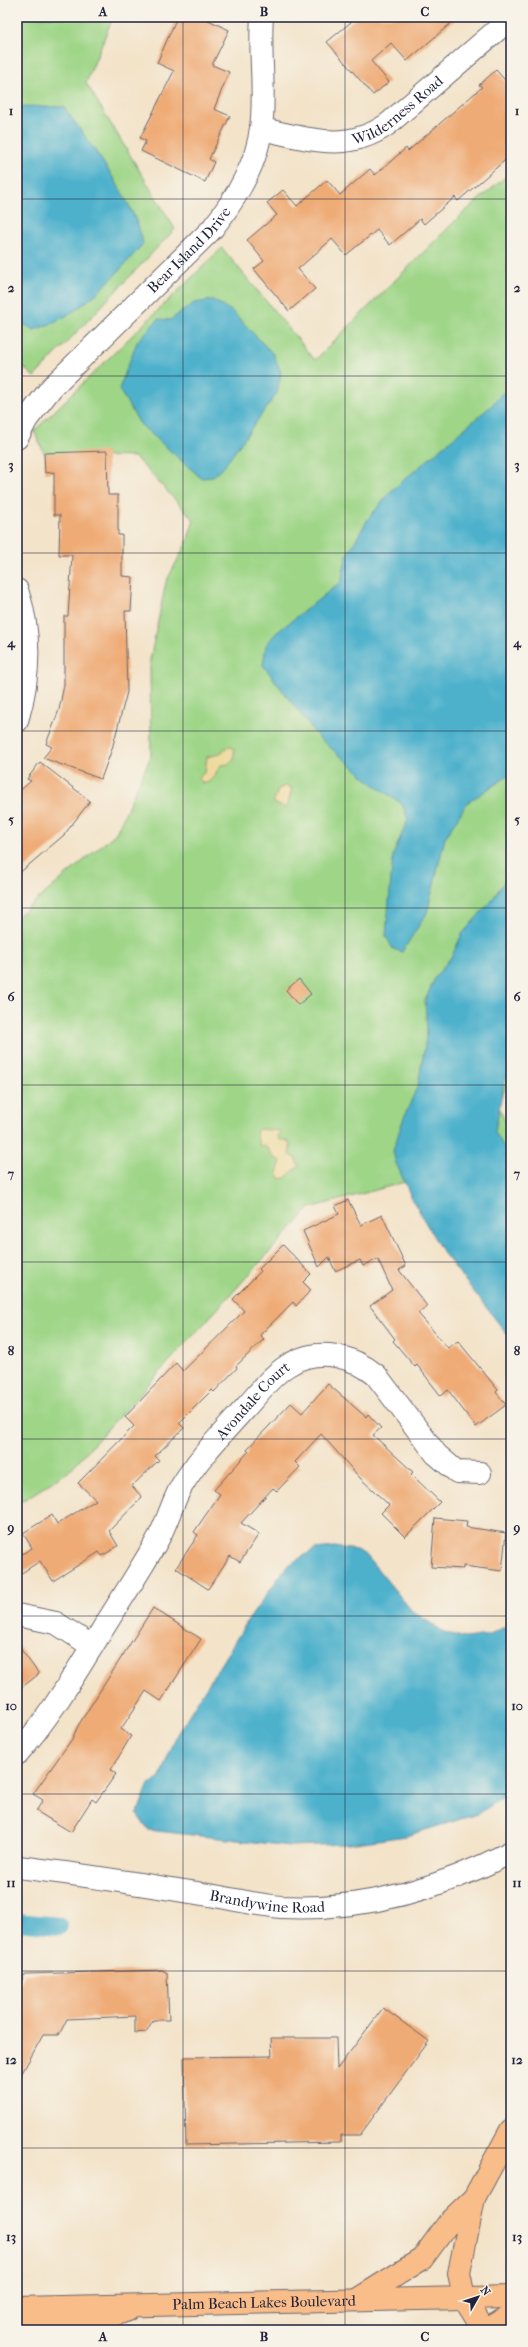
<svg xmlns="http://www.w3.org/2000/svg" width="528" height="2347" viewBox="0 0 528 2347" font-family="'IM FELL French Canon',serif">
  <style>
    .green { fill: #9ed587; stroke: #607c61 }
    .sand { fill: #eeda9e; stroke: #887e6c }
    .water { fill: #4db1cc; stroke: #386a84 }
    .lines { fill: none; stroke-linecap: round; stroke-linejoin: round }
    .canal { stroke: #4db1cc; stroke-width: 18 }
    .building { fill: #efab76 }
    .minor-casing { stroke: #6b666d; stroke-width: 24 }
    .major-casing { stroke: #6b666d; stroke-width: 24 }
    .highway-casing { stroke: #6b666d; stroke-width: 24 }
    .minor { stroke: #fff; stroke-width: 22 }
    .major { stroke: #f8bd89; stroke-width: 22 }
    .highway { stroke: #f8bd89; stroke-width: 22 }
    .grid { fill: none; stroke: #22223b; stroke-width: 1; stroke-opacity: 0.55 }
    .labels { text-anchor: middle; stroke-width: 4; stroke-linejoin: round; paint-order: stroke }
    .street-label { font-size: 15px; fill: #22223b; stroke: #f7f3e8 }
    .neatline { fill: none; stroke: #22223b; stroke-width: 1.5 }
    .grid-label { font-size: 13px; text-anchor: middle; font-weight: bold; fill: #22223b }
  </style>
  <rect width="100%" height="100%" fill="#f7f3e8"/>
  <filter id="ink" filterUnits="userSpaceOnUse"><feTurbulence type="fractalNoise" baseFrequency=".025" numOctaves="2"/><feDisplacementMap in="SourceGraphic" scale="8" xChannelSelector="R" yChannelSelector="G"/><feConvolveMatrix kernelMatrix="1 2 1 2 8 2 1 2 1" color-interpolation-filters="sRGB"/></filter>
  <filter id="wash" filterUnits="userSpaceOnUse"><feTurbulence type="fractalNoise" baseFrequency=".012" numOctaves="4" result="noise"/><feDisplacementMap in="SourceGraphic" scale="16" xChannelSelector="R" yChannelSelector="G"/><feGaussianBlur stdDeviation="0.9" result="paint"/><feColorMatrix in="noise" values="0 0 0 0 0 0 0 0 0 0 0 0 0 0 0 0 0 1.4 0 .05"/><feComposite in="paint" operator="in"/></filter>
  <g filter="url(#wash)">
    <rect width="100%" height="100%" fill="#f3e3c9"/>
    <!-- green -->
    <g class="green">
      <polygon points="17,17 113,17 86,83 175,229 34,377 17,361"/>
      <polygon points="511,172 511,1078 498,1104 511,1136 511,1153 310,1208 68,1472 17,1504 17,917 116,833 151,756 150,660 166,582 187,542 194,520 135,457 45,455 34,431 222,248 315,360 461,215"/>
    </g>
    <!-- sand -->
    <g class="sand">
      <path d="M229,746L234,749V758L229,764L221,765C216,771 212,785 202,783L199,778L205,772L207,757L219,754Z"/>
      <polygon points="285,786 292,788 287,807 285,808 274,803 274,797 277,795 277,790"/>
      <path d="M259,1129L280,1131L281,1133L277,1135C280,1143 282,1139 288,1141C292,1147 290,1149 289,1155L295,1158L299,1166L284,1179L280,1178L277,1173L281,1161L274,1158C269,1150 269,1147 259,1145L256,1132Z"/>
    </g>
    <!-- water -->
    <g class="water">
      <path d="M17,106L64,107C88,141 137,204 143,244C110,281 84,314 34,330L17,320Z"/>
      <polygon points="213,300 233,312 273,354 281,372 277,393 223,468 212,477 201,478 140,424 119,389 137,342 158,319 170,320 194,303"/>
      <polygon points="511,383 511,774 467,803 445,838 427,913 402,952 393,949 386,936 393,855 408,819 402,804 373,784 318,737 263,665 266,645 276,633 341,582 347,555 368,519 392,490 491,406"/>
      <polygon points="511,871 511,1067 504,1083 495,1132 511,1159 511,1339 442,1251 413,1201 396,1163 393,1151 403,1120 418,1085 427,1032 425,1000 436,976 452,956 462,934 492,900"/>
      <polygon points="335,1547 356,1550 366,1555 412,1611 444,1632 465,1638 488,1635 511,1624 511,1792 480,1813 406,1836 349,1844 290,1846 148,1830 137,1814 149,1784 159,1779 177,1734 247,1622 287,1566 315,1549"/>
    </g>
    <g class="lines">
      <!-- canal -->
      <polyline class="canal" points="17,1922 59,1926"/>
    </g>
    <g id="blocks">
      <!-- building -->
      <g class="building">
        <polygon points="177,17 202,17 229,30 212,65 229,72 214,109 230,116 209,159 214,162 205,182 141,151 146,141 140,138 174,71 157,63"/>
        <polygon points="357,17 458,17 407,61 391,43 371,61 389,82 373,95 327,42"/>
        <polygon points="496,70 511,87 511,155 458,201 455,197 424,224 420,219 390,245 377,230 346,255 332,239 298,269 315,289 289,311 254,269 264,261 247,240 277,215 267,203 283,190 297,206 327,180 340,195 370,169 375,175 406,148 408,151 482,87 479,85"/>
        <polygon points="107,451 108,495 118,495 118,535 122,535 122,576 133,577 131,611 125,611 127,692 112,749 101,779 43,758 52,747 46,744 59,710 64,685 64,616 68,616 72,555 59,555 60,515 54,515 54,472 45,473 44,453"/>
        <polygon points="40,762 90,801 64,835 17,875 17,793 31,781 27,779"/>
        <polygon points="299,979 311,994 298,1005 286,990"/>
        <polygon points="348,1200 361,1225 382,1215 406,1266 399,1270 427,1306 418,1313 448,1348 458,1341 498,1390 496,1392 506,1405 476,1427 448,1390 441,1396 417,1365 415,1367 393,1341 395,1339 370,1306 392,1290 378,1259 363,1266 360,1260 335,1271 329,1257 319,1267 303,1231 339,1214 335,1206"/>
        <polygon points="283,1245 311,1274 303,1282 311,1290 296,1306 293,1302 260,1335 264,1339 236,1366 237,1368 214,1392 212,1390 179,1423 184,1428 155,1456 159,1460 132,1486 142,1497 109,1531 118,1546 102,1556 99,1552 53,1581 40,1561 17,1576 17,1557 32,1548 23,1533 52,1515 57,1524 96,1500 78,1483 134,1426 125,1417 176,1363 183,1371 244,1311 233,1299 261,1271 259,1269"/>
        <polygon points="328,1384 366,1417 368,1414 381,1428 373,1435 413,1472 411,1474 440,1502 405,1537 381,1513 389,1505 360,1478 321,1434 295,1462 300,1467 277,1491 273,1488 241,1523 259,1534 240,1562 230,1556 208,1589 176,1568 198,1535 194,1532 220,1494 214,1490 249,1451 247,1449 291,1403 302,1413"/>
        <polygon points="435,1518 467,1521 466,1527 506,1533 502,1571 463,1566 463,1569 431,1567"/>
        <polygon points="153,1608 201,1639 161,1701 146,1691 121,1729 131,1736 111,1770 116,1774 96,1802 92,1799 71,1832 36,1811 43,1800 33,1794 72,1739 79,1724"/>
        <polygon points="17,1644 39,1674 17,1691"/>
        <polygon points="162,1970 167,1973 169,2020 153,2020 146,2032 135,2033 135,2016 67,2019 59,2035 43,2035 17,2082 17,1989 25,1974"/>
        <polygon points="383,2008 429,2041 360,2135 341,2135 341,2142 186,2145 184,2057 272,2056 271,2038 336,2038 337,2069"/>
      </g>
    </g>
  </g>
  <g filter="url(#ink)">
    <use href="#blocks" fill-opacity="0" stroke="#6b666d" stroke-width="1"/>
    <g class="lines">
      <defs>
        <g id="minor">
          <path id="s1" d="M261,129C307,138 346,154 388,124L511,18"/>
          <path id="s2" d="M17,438L27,419L52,387L212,229C235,200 257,165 261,128C266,91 259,54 262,17"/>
          <path d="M17,590C32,634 30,677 17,721"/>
          <polyline points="17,1615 56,1623 92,1646"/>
          <path id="s3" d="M17,1754C50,1717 75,1674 101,1632C120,1601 140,1571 158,1539C167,1523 172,1503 181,1487C199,1457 223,1433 246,1407C260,1392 273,1373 292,1363C320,1347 352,1356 376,1375L436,1454L457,1472L480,1473"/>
          <path id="s4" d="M17,1867C81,1874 145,1885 209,1895C233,1899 257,1905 281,1907C362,1911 440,1889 511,1852"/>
        </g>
        <g id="major">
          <path id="s5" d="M17,2308L511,2297"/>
          <path d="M17,2327C58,2327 90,2327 127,2310"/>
        </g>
        <g id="highway">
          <polyline points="358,2299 422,2259 450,2221 474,2198"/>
          <polyline points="484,2330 464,2297 459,2273 474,2198 511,2130"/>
          <polyline points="487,2330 511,2315"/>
        </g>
      </defs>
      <!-- minor casing -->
      <use href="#minor" class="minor-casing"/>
      <!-- major casing -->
      <use href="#major" class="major-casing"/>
      <!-- highway casing -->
      <use href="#highway" class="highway-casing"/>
      <!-- minor -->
      <use href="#minor" class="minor"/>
      <!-- major -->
      <use href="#major" class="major"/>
      <!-- highway -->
      <use href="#highway" class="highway"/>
    </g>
  </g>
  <!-- grid -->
  <path class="grid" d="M183,17V2330M345,17V2330M17,199H511M17,376H511M17,553H511M17,731H511M17,908H511M17,1085H511M17,1262H511M17,1439H511M17,1616H511M17,1794H511M17,1971H511M17,2148H511"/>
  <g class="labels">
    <!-- street labels -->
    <g class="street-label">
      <text dy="5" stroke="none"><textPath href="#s1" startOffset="147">Wilderness Road</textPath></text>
      <text dy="5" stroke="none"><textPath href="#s2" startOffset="256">Bear Island Drive</textPath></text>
      <text dy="5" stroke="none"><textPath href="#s3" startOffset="427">Avondale Court</textPath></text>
      <text dy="5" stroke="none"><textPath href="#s4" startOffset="253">Brandywine Road</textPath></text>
      <text dy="5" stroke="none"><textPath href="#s5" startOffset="247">Palm Beach Lakes Boulevard</textPath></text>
    </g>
  </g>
  <!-- margin -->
  <rect width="528" height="2347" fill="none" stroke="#f7f3e8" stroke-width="44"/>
  <!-- north arrow -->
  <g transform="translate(478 2297) rotate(51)" stroke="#f7f3e8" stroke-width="3" paint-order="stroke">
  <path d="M0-3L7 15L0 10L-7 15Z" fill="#22223b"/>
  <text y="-6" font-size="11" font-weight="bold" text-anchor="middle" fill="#22223b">N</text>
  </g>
  <rect x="22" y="22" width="484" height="2303" class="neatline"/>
  <g class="grid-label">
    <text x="103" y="16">A</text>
    <text x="264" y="16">B</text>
    <text x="425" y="16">C</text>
    <text x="11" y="115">1</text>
    <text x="517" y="115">1</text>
    <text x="11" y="292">2</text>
    <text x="517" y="292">2</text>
    <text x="11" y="469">3</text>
    <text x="517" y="469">3</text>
    <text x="11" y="647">4</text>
    <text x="517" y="647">4</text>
    <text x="11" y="824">5</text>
    <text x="517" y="824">5</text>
    <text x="11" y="1001">6</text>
    <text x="517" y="1001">6</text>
    <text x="11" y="1178">7</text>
    <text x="517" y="1178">7</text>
    <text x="11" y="1355">8</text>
    <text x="517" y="1355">8</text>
    <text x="11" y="1532">9</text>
    <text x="517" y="1532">9</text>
    <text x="11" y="1710">10</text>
    <text x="517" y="1710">10</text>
    <text x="11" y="1887">11</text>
    <text x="517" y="1887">11</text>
    <text x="11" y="2064">12</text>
    <text x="517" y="2064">12</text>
    <text x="11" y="2241">13</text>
    <text x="517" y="2241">13</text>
    <text x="103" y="2341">A</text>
    <text x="264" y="2341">B</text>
    <text x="425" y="2341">C</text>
  </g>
</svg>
